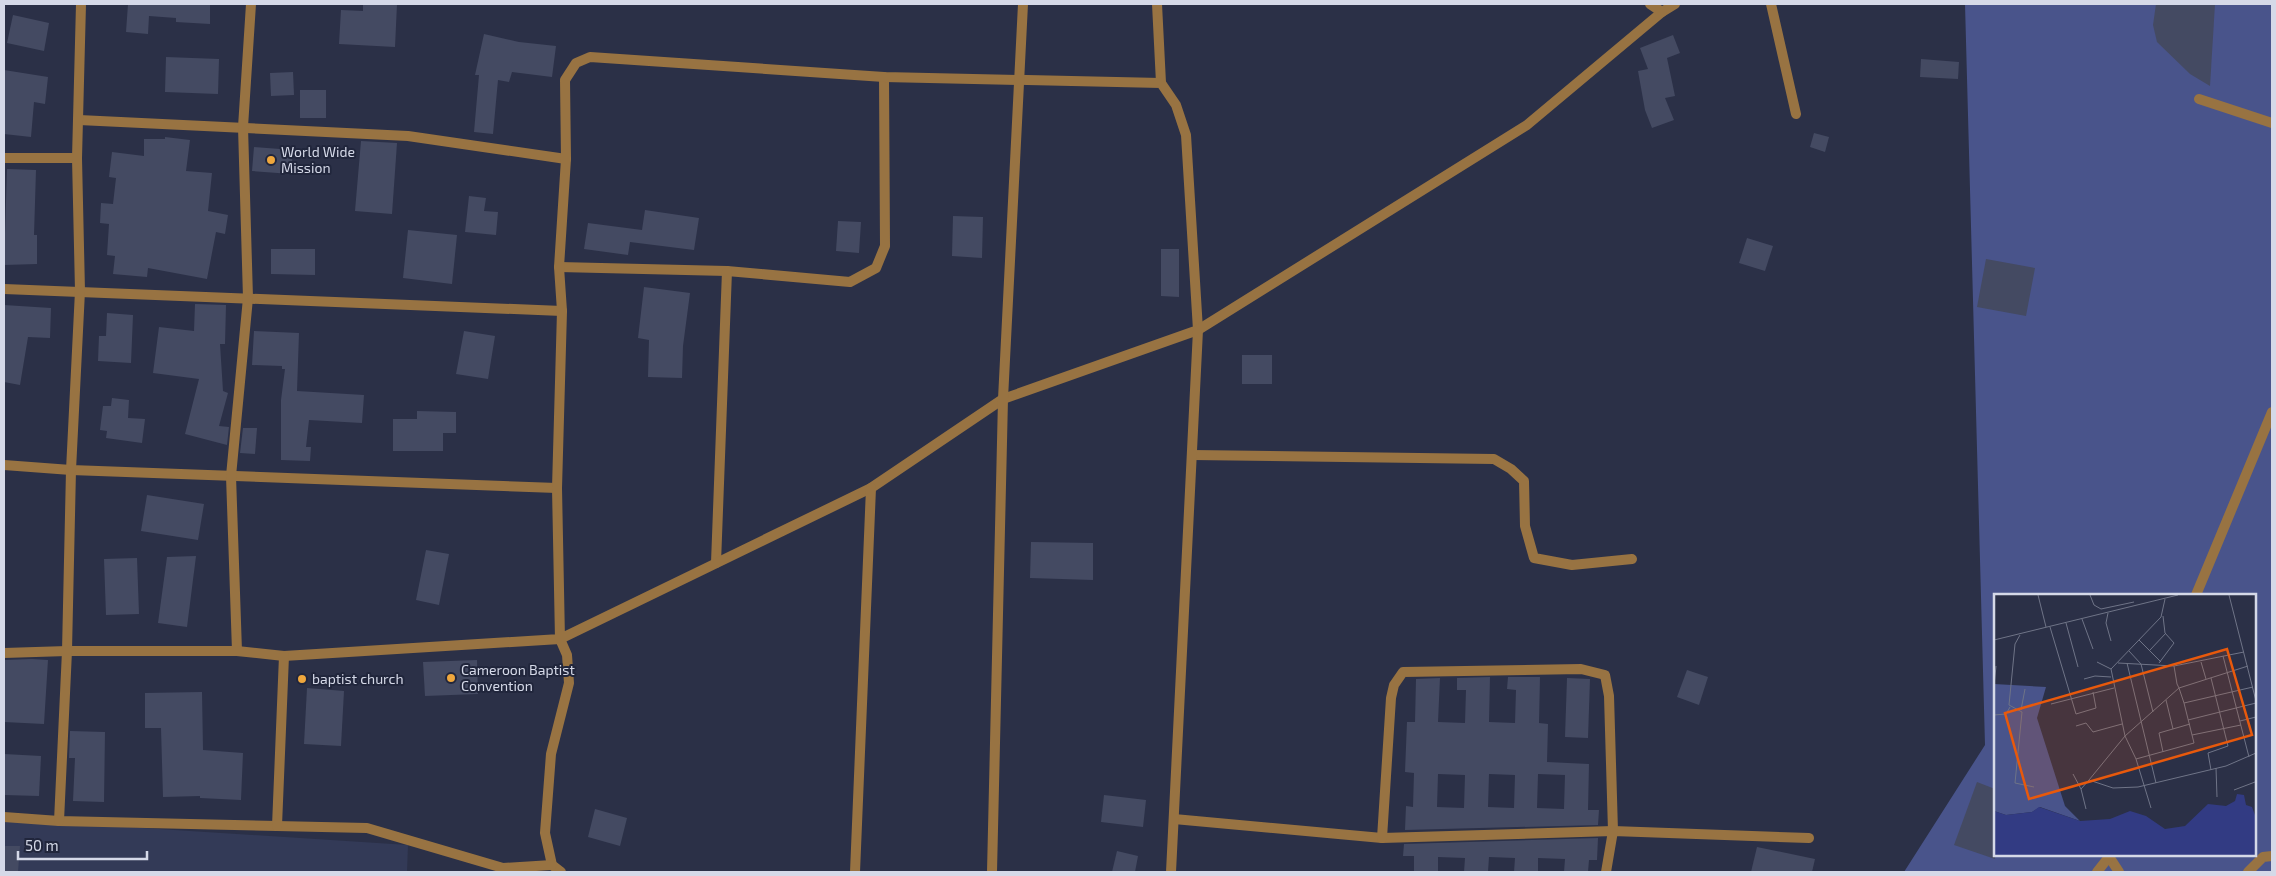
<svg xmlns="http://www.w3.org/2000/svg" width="2276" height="876" viewBox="0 0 2276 876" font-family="'Exo 2',sans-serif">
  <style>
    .built { fill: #333a57 }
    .green { fill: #49548b; fill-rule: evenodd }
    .building { fill: #444a62; fill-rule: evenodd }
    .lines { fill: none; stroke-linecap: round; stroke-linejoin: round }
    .minor { stroke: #987342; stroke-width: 10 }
    .poi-dot { fill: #efa73d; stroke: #21263c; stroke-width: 2 }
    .labels { text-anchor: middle; stroke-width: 4; stroke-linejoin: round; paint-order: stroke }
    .poi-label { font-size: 14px; fill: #d5d9e8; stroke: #21263c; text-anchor: start }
    .inset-road { fill: none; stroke: #6f7487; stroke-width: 1 }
    .view { fill: #e8590c; fill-opacity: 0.15; stroke: #e8590c; stroke-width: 2.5 }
    .inset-edge { fill: none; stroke: #d5d9e8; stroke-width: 2.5 }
  </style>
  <rect width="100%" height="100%" fill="#2b3047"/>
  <!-- built -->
  <polygon class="built" points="4,819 408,845 407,872 4,872"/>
  <!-- green -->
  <path class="green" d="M1965,4H2272V872H1904L1985,745ZM1995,595H2255V855H1995Z"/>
  <!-- building -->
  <g class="building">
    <polygon points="128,4 210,4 210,24 176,22 176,18 149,16 148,34 126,32"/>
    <polygon points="363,4 397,4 395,47 339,44 341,10 363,11"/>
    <polygon points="2156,4 2215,4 2210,86 2190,74 2157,42 2153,25"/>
    <polygon points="13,15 49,23 44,51 7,43"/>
    <polygon points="484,34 519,42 556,46 552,77 512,72 509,82 498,80 493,134 474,132 479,75 475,75"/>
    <polygon points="1673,35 1680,53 1667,58 1675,96 1665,98 1674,120 1652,128 1645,110 1638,71 1648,69 1640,48"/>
    <polygon points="166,57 219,59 218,94 165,92"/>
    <polygon points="1921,59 1959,62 1958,79 1920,77"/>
    <polygon points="4,70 48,77 45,104 34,102 31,137 4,134"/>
    <polygon points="293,72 294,95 271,96 270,73"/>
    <rect x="300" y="90" width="26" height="28"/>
    <polygon points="1814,133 1829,137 1825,152 1810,147"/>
    <polygon points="165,137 190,140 186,171 212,173 208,211 228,215 225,234 216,232 207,279 148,268 147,277 113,274 115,256 107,255 109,224 100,223 101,203 113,204 116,178 109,177 112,152 144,156 144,139 165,139"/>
    <polygon points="361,141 397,143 392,214 355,211"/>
    <polygon points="254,147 293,150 291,174 252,171"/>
    <polygon points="7,169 36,170 34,235 37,235 37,264 4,265"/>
    <polygon points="469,196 486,198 484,211 498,212 496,235 465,232"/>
    <polygon points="645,210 699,218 694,250 630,242 628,255 584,249 588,223 642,230"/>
    <polygon points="953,216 983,217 982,258 952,256"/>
    <polygon points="838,221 861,222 859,253 836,251"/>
    <polygon points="408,230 457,235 452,284 403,278"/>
    <polygon points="1747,238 1773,246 1765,271 1739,263"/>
    <polygon points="271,249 315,249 315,275 271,274"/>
    <polygon points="1161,249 1179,249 1179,297 1161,296"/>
    <polygon points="1986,259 2035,268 2026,316 1977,307"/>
    <polygon points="644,287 690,293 683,346 682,378 648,377 649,340 638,338"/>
    <polygon points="195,304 226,305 225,344 220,344 223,391 228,393 219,426 229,427 227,445 185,434 199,379 153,373 159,327 194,331"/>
    <polygon points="4,305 51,308 50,338 28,337 20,385 4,382"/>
    <polygon points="107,313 133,315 131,363 98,361 99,336 106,336"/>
    <polygon points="254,331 299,333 297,391 364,395 362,423 309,420 306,447 311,447 310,461 281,460 281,400 285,369 282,369 282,366 252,365"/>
    <polygon points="464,331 495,336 488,379 456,374"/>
    <rect x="1242" y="355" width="30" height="29"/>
    <polygon points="112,398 129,400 128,418 145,419 142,443 106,438 107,431 100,430 103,406 111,406"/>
    <polygon points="417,411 456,412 456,433 443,433 443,451 393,451 393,419 417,419"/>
    <polygon points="243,428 257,428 255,454 240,453"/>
    <polygon points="147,495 204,504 198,540 141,531"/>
    <polygon points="1031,542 1093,543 1093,580 1030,578"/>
    <polygon points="426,550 449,554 439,605 416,600"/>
    <polygon points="196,556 187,627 158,623 167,557"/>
    <polygon points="137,558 139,614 106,615 104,559"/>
    <polygon points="32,659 48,660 44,724 4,722 4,660"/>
    <polygon points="477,660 478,694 425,696 423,662"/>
    <polygon points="1687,670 1708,677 1699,705 1677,697"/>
    <path d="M1490,677L1489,722L1515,723L1516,690L1507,689L1508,677H1540L1539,723L1548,724L1547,762L1589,764L1588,810H1599L1598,825L1405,830L1406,806L1413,807L1414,773L1405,772L1407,722H1415L1416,679L1440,678L1438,722L1465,723L1466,690H1457V678ZM1438,774L1465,775L1464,808L1437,807ZM1489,774L1515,775L1514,808L1488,807ZM1538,774L1565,775L1564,809L1537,808Z"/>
    <polygon points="1567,678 1590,679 1588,738 1565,737"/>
    <polygon points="307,688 344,691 341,746 304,744"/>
    <polygon points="202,692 203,750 243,753 241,800 200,798 200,796 163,797 161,728 145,728 145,693"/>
    <polygon points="70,731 105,732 104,802 73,801 75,758 69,758"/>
    <polygon points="4,754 41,756 39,796 4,795"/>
    <polygon points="1977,782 1995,789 1995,859 1954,845"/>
    <polygon points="1104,795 1146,800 1143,827 1101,822"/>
    <polygon points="595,809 627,818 620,846 588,837"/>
    <polygon points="1598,838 1597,860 1589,860 1588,872 1564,872 1565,859 1538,858 1538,872 1514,872 1515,858 1489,857 1488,872 1464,872 1465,858 1438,857 1438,872 1414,872 1414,856 1403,856 1404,844"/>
    <polygon points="4,846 20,846 18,872 4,872"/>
    <polygon points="1757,847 1815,859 1812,872 1751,872"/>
    <polygon points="1117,851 1138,856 1135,872 1112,872"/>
  </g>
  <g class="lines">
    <!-- minor -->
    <g class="minor">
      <polyline points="1157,4 1161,83"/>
      <polyline points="1771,4 1796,114"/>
      <polyline points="1662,12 1675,4"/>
      <polyline points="2199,99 2272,123"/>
      <polyline points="79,120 408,136 566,159"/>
      <polyline points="4,158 77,158"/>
      <polyline points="559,267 727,271 850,282 876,268 885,246 884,77"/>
      <polyline points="4,289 562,311"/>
      <polyline points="1192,455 1494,459 1511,469 1524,481 1525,526 1534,558 1572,565 1632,559"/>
      <polyline points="4,465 71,470 557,488"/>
      <polyline points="716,563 727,271"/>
      <polyline points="2196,595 2272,412"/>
      <polyline points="237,651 231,476 248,298 243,127 251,4"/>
      <polyline points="4,653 67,651 237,651 284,656 560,639 871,488 1003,399 1198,330 1186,135 1176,105 1161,83 884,77 590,57 576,63 565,80 566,159 559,267 562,311 557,488 560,639 567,655 569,683 551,754 545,833 552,865 561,872"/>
      <polyline points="4,817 59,821 367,828 503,868 552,865"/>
      <polyline points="1174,819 1382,838 1613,831 1809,838"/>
      <polyline points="59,821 67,651 71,470 80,291 77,158 81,4"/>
      <polyline points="277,826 284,656"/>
      <polyline points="1382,838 1391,698 1394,685 1403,672 1581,669 1605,675 1609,696 1613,831 1606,872"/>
      <polyline points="2108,855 2119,872"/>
      <polyline points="855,872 871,488"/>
      <polyline points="992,872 1003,399 1023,4"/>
      <polyline points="1171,872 1198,330 1527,125 1662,12 1650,4"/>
      <polyline points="2097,872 2108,858"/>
      <polyline points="2248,872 2263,857 2272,856"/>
    </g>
  </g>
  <!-- markers -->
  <g class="poi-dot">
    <circle cx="271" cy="160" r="5"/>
    <circle cx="451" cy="678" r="5"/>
    <circle cx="302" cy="679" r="5"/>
  </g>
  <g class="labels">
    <!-- poi labels -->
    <g class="poi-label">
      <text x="281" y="157">World Wide<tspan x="281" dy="16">Mission</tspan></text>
      <text x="461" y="675">Cameroon Baptist<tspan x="461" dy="16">Convention</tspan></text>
      <text x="312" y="684">baptist church</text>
    </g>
  </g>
  <!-- overview -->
  <g transform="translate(1994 594)">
    <rect width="262" height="262" fill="#2b3047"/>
    <path d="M0,90L52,93L43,124L71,212L86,227L46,213L38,218L12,221L0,217Z" fill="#49548b"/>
    <path d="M243,200L250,201L252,211L258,213L262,224V262H0V217L12,221L38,218L45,213L86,227L116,225L136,217L152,222L171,235L191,232L214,210L232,212L241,207Z" fill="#323b83"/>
    <path class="inset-road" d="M44,1L52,33M96,1L100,11L107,15L140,8M235,1L262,107M171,5L167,23L117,75L131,142L95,186L119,194L144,193L232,172L262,159M114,19L112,29L117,47M88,25L99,55M72,29L84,73M56,33L82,120L102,114L99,98M26,41L21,50L15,111L28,118L21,189L40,193M0,46L184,1M145,46L167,68M156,56L172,39M135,57L147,70L159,118M229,62L255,163M103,68L117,75M207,68L212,85M124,69L180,72L183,90L185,94L190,109L200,149L142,165L131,142L185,94L254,72M133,69L162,189M165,69L180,49L171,39L169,22M180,72L250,58M90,85L101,82L117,83M0,92L2,72M172,106L179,135M190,109L259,93M57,110L120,94M27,116L31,95M0,121L12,120L16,113M194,126L262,109M246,127L262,123M82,132L92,129L99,138L128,130M198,141L247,131M169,158L165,139L196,130M142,165L157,214M222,174L223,203M217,176L214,159L234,152L217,84M79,180L87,195L95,186M262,184V200M87,195L92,215M240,196L261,188"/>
    <path class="view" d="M233,55L258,141L35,205L11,119Z"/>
    <rect width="262" height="262" class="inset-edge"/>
  </g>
  <!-- border -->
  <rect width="2276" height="876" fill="none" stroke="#d5d9e8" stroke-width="10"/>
  <!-- scale -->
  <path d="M18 851v8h129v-8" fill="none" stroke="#d5d9e8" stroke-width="2.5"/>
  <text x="25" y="851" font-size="15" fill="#d5d9e8" stroke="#21263c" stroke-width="4" paint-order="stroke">50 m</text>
</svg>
